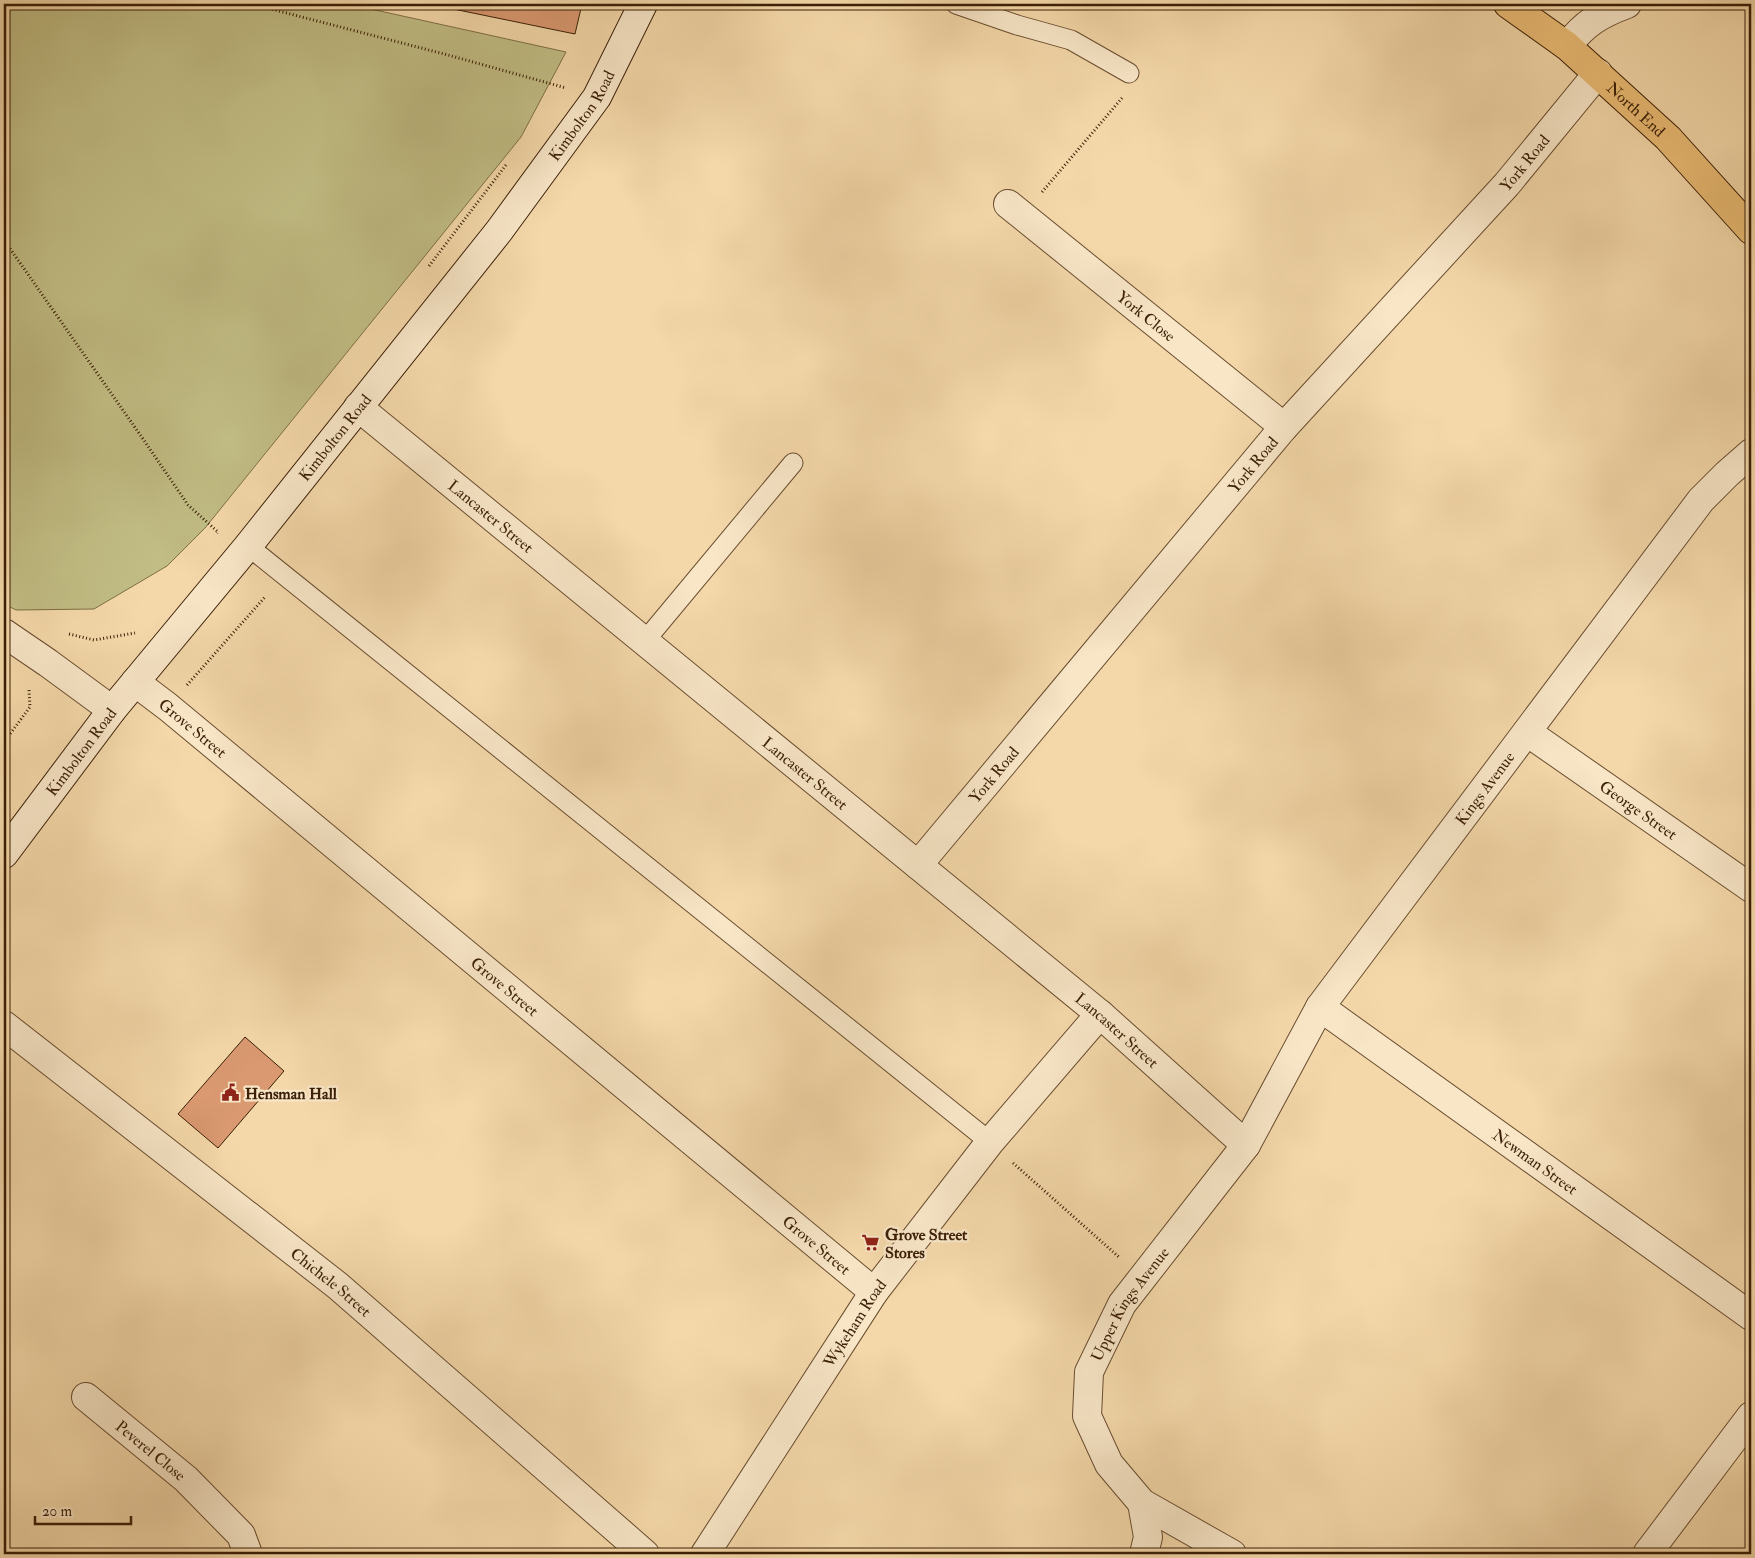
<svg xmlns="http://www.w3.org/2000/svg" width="1755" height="1558" viewBox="0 0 1755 1558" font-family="'IM FELL Double Pica',serif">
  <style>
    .green { fill: #c1bd84; stroke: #7e6e46 }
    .building { fill: #da9971; stroke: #3b1f07 }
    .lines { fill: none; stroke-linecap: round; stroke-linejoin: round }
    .service-casing { stroke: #694d30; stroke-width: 21 }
    .minor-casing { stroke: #694d30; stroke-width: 30 }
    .secondary-casing { stroke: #3b1f07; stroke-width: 30 }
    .primary-casing { stroke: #3b1f07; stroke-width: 30 }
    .path { stroke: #3b1f07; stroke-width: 3; stroke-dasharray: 1 2.5; stroke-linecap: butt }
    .service { stroke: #f8e6c7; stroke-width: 19 }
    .minor { stroke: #f8e6c7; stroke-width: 28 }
    .secondary { stroke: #f8e6c7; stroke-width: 28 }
    .primary { stroke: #eabc74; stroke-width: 28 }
    .labels { text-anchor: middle; stroke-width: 4.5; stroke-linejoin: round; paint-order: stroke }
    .street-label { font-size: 16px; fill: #3b1f07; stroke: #f8e6c7 }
    .poi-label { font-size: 16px; font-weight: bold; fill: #3b1f07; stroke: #f8e6c7; text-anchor: start }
  </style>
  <rect width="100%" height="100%" fill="#f4d8a9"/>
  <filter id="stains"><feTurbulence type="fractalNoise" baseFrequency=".004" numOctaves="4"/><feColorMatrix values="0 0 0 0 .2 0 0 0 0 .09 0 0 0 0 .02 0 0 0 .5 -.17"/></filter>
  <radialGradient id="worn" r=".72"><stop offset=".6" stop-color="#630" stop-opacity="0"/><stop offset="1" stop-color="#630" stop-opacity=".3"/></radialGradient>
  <!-- green -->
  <polygon class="green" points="4,4 348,4 566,52 521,137 205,528 167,566 94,609 16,610 4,604"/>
  <!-- building -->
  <g class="building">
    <polygon points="429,4 582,4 575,34"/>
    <polygon points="245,1037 284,1071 218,1148 178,1114"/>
  </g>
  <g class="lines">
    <defs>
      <g id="service">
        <polyline points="956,4 1017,25 1071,40 1129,73"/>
        <polyline points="248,546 990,1142"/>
        <polyline points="644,642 793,463"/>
      </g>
      <g id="minor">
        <path d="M1567,46C1585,23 1600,14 1627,4"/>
        <path id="s1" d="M1008,204L1284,427"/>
        <path id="s2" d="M358,407L1100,1014L1246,1145"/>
        <polyline points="4,633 48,663 112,710"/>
        <path id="s3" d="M135,682L168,707L874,1292"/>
        <path id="s4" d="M1527,732L1751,888"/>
        <path id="s5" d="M918,865L1284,427L1507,184L1598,73"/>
        <path id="s6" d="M1320,1007L1751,1316"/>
        <path id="s7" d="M4,1025L338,1286L645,1554"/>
        <path id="s8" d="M86,1397L186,1479L241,1535L248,1554"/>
        <polyline points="1142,1503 1148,1537 1144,1554"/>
        <path id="s9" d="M705,1554L874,1292L990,1142L1100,1014"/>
        <path id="s10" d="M1232,1554L1142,1503L1109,1464L1087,1416L1089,1372L1122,1304L1246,1145L1320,1007L1701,500L1727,474L1751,453"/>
        <polyline points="1647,1554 1751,1416"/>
      </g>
      <g id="secondary">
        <path id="s11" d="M4,854L112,710L248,546L499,231L597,97L643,4"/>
      </g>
      <g id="primary">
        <path id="s12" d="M1508,4L1567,46L1668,138L1751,230"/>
      </g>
    </defs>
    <!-- service casing -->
    <use href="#service" class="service-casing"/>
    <!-- minor casing -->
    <use href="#minor" class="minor-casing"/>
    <!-- secondary casing -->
    <use href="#secondary" class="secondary-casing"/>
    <!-- primary casing -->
    <use href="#primary" class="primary-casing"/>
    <!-- path -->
    <g class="path">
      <polyline points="252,4 448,55 566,88"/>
      <polyline points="1042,192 1122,98"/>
      <polyline points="4,240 141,436 188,505 218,532 217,533"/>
      <polyline points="429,266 506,165"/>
      <polyline points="69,634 94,640 135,633"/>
      <polyline points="187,685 265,597"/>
      <polyline points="4,742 30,707 29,690"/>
      <polyline points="1013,1163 1120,1258"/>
    </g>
    <!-- service -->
    <use href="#service" class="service"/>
    <!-- minor -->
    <use href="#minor" class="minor"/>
    <!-- secondary -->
    <use href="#secondary" class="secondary"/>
    <!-- primary -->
    <use href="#primary" class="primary"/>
  </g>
  <!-- icons -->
  <defs>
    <symbol id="civic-bare" viewBox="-9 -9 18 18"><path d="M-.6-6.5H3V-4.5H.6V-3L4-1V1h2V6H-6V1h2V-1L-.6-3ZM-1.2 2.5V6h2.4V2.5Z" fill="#8f2418" stroke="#f8e6c7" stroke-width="2.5" paint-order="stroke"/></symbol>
    <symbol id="supermarket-bare" viewBox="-9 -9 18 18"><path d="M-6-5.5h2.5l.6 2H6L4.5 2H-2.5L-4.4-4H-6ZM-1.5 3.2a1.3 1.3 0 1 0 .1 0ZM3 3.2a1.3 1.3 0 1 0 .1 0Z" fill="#8f2418" stroke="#f8e6c7" stroke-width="2.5" paint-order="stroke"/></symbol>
  </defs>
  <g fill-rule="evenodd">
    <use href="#civic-bare" x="218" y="1080" width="25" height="25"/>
    <use href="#supermarket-bare" x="858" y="1230" width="25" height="25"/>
  </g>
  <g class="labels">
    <!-- street labels -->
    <g class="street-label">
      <text dy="6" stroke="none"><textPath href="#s12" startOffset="166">North End</textPath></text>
      <text dy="6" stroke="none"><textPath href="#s11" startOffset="938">Kimbolton Road</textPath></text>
      <text dy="6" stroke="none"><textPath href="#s5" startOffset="928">York Road</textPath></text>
      <text dy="6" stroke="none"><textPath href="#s1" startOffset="178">York Close</textPath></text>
      <text dy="6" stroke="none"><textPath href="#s11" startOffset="532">Kimbolton Road</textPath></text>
      <text dy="6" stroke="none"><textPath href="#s5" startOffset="522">York Road</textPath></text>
      <text dy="6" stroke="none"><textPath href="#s2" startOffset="172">Lancaster Street</textPath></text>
      <text dy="6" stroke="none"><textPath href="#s3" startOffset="74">Grove Street</textPath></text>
      <text dy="6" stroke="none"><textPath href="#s11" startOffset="128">Kimbolton Road</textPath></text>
      <text dy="6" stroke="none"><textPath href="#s2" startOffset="578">Lancaster Street</textPath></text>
      <text dy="6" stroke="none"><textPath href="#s5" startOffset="118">York Road</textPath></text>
      <text dy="6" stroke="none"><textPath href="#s10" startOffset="959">Kings Avenue</textPath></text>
      <text dy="6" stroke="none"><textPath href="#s4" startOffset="136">George Street</textPath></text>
      <text dy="6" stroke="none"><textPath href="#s3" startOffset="479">Grove Street</textPath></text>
      <text dy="6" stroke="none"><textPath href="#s2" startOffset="982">Lancaster Street</textPath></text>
      <text dy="6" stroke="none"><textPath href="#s6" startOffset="265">Newman Street</textPath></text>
      <text dy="6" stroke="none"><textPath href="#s3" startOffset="884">Grove Street</textPath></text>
      <text dy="6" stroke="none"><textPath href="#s7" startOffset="416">Chichele Street</textPath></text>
      <text dy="6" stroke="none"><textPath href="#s10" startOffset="331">Upper Kings Avenue</textPath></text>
      <text dy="6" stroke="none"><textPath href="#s9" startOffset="275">Wykeham Road</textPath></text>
      <text dy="6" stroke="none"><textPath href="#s8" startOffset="84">Peverel Close</textPath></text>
    </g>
    <!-- poi labels -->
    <g class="poi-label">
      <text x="245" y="1099">Hensman Hall</text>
      <text x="885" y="1240">Grove Street<tspan x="885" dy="18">Stores</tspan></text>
    </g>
  </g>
  <!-- margin -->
  <rect width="1755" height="1558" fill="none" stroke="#f4d8a9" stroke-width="20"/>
  <rect x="5" y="5" width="1745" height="1548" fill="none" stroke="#3b1f07" stroke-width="2.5"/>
  <rect x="10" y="10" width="1735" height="1538" fill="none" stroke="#3b1f07"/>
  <!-- scale -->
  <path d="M35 1516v8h96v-8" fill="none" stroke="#3b1f07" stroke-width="2.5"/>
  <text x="42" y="1516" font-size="15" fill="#3b1f07" stroke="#f8e6c7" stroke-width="4" paint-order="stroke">20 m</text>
  <rect width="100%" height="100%" filter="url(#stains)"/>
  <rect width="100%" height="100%" fill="url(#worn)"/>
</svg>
